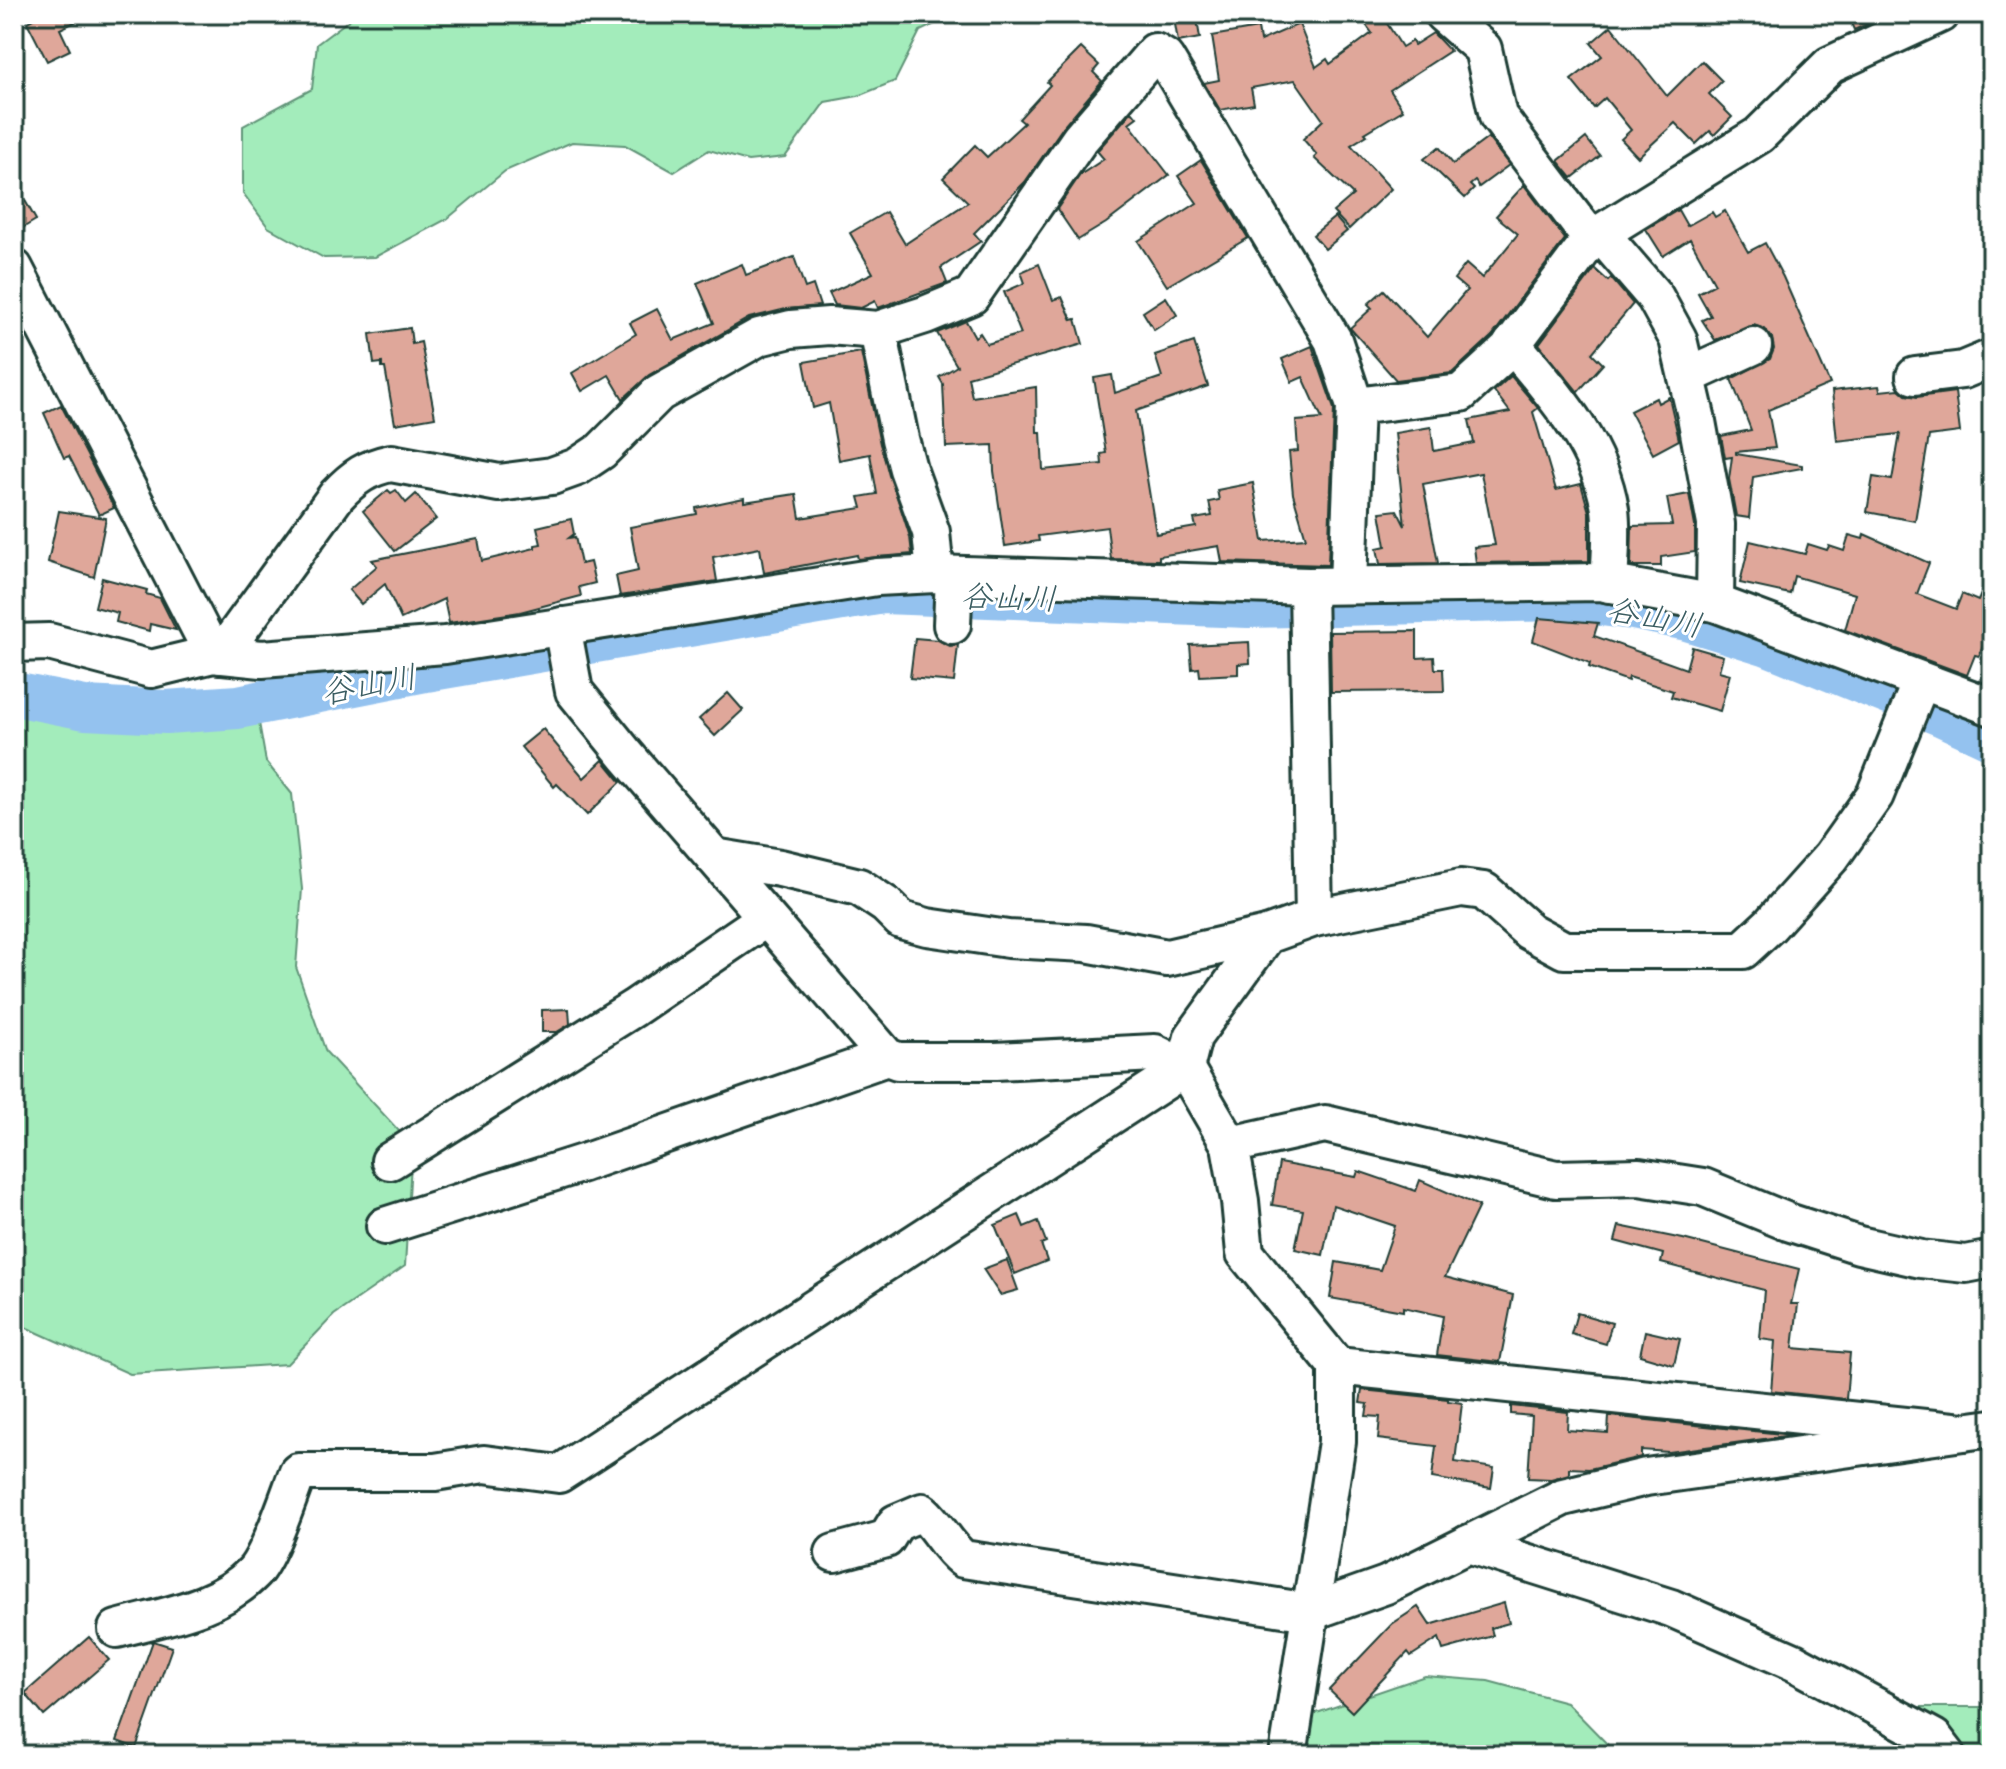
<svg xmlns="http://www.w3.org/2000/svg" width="2006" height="1769" viewBox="0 0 2006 1769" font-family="'Shantell Sans','Klee One',sans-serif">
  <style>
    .green { fill: #a3ecbb; stroke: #619478; stroke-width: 2 }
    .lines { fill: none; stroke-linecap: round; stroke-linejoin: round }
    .river { stroke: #94c2ef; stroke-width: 44 }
    .building { fill: #dfa79a; stroke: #1f3d34; stroke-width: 2 }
    .minor-casing { stroke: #1f3d34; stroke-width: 42 }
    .minor { stroke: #fff; stroke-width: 36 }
    .labels { text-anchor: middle; stroke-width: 6; stroke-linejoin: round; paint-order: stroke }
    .water-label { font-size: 32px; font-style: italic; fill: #3c5e63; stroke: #fff }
  </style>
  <rect width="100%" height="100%" fill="#fff"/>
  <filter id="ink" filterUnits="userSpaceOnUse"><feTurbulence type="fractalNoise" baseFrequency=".0125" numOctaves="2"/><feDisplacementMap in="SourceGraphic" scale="16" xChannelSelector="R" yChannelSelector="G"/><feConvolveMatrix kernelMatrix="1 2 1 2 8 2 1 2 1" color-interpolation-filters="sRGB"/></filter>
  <g filter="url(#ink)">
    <!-- green -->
    <g class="green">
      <polygon points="357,14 956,14 920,31 895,81 858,96 825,102 785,157 748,161 709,150 674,172 625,145 572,142 505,171 447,219 375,257 324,258 268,227 243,193 243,126 312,89 317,44"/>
      <polygon points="14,715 148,731 258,717 266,762 292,794 302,889 296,967 326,1052 412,1145 405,1266 334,1315 287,1364 130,1374 14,1322"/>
      <polygon points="1425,1676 1488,1681 1566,1702 1614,1751 1615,1755 1299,1755 1305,1717"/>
      <polygon points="1893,1707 1992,1707 1992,1755 1954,1755"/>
    </g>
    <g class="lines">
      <!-- river -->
      <polyline class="river" points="14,694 85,708 166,712 238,707 426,670 883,592 1248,606 1562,599 1633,608 1687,619 1768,644 1941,714 1992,738"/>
    </g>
    <!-- building -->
    <g class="building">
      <polygon points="43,14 92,14 60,29 70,50 47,61 27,22"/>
      <polygon points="1196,14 1200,38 1178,42 1174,18"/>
      <polygon points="1358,14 1381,14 1402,47 1412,41 1414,45 1433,33 1450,51 1390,90 1403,110 1365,133 1367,135 1351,145 1391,189 1349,229 1333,212 1353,195 1314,158 1317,155 1303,139 1323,120 1295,80 1251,88 1254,104 1220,110 1204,83 1219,80 1212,36 1258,28 1260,41 1299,24 1316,67 1327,59 1330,64 1372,33"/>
      <polygon points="1847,14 1890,14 1854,30"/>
      <polygon points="1611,26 1667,96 1702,61 1722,81 1709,94 1732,117 1714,135 1710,131 1696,144 1675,123 1638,157 1621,139 1631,130 1605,98 1594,108 1571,80 1602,56 1591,43"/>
      <polygon points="1081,48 1099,65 1093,72 1102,81 1063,127 1025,182 974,233 981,241 941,268 947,283 878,308 875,301 861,308 835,305 829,293 873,273 850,233 886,212 905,244 968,202 943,178 975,145 987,157 1024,123 1019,119 1050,85 1047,82"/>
      <polygon points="1132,111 1137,117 1129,123 1169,175 1106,223 1078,240 1057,209 1080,175 1104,159 1097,151"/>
      <polygon points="1488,138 1509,165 1479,187 1475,181 1470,185 1474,189 1465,198 1424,159 1439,147 1453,164"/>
      <polygon points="1586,138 1600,156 1572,178 1558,161"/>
      <polygon points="1201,160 1248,238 1167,286 1138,241 1197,203 1178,176"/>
      <polygon points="14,181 36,220 14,233"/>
      <polygon points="1524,185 1565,239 1492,336 1452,373 1396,380 1350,328 1372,308 1368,304 1384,290 1427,337 1467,290 1454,279 1466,264 1482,278 1518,234 1496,216"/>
      <polygon points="1678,210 1687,226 1712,212 1715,217 1725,211 1748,252 1765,243 1783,277 1830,384 1768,410 1775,448 1736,452 1736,454 1802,465 1802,468 1753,477 1749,518 1736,516 1729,479 1732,457 1725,458 1721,436 1751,430 1731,379 1770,359 1774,349 1772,338 1765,329 1754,325 1715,340 1702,320 1711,316 1698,293 1715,284 1690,239 1663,256 1646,229"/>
      <polygon points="1335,217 1347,231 1325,249 1313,235"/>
      <polygon points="794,257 805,288 813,285 820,306 786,309 749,318 649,375 623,399 609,375 582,391 572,373 636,334 630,323 657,309 673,340 714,323 697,283 742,264 746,275"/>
      <polygon points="1039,264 1053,300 1062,297 1072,320 1076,319 1083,344 968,377 972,397 1036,387 1037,432 1041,432 1043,470 1102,464 1101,454 1106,453 1094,378 1112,375 1115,393 1162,377 1155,355 1194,342 1208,386 1136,411 1156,534 1196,527 1194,519 1212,516 1209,502 1219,500 1217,490 1253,483 1263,541 1306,538 1293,494 1289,452 1298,451 1296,421 1322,419 1303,377 1292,382 1282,359 1312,346 1334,409 1328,565 1222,562 1219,546 1159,556 1159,560 1111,559 1107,527 1038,536 1039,541 1005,546 994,471 993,445 946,447 943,384 939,377 957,366 937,333 966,321 975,337 980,333 987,344 1021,334 1004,292 1025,283 1021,272"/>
      <polygon points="1595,269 1608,281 1611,278 1633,304 1592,353 1603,364 1578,392 1539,344"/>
      <polygon points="1166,297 1177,315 1154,330 1143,312"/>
      <polygon points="410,328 412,344 421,342 435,417 395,424 385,368 382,368 382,363 374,364 370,334"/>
      <polygon points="861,352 880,444 910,537 912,554 858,559 857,555 764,573 760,548 713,557 717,581 620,596 616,576 638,571 630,527 697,514 696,508 744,498 744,502 796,494 800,518 862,508 859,497 877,494 870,454 839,460 829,403 813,408 804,362"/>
      <polygon points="1511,376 1538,408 1533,412 1556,490 1581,484 1589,512 1589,561 1476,563 1474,547 1495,545 1481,473 1423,484 1438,563 1380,564 1377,548 1386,546 1380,512 1397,510 1405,526 1395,433 1431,427 1434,451 1474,443 1469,420 1510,412 1494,391"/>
      <polygon points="1879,386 1880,391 1899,389 1906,395 1917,397 1955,392 1960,432 1929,436 1915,521 1867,512 1873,477 1892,480 1900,434 1837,441 1832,391"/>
      <polygon points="1669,397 1679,440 1653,454 1630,411 1656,398 1658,403"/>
      <polygon points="61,405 114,508 99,515 69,456 64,458 44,413"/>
      <polygon points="388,490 391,493 396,490 406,503 416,494 436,519 395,551 363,511"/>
      <polygon points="1689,494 1695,526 1695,552 1661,557 1661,566 1631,566 1632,526 1672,525 1667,498"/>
      <polygon points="59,511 106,518 94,577 48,562"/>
      <polygon points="571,519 574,534 569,538 575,537 581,564 590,562 595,583 579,587 581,596 520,612 449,623 444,599 401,619 385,584 361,604 349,590 377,566 372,560 478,539 482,561 535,548 535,545 541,544 537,527"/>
      <polygon points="1864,534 1929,563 1917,594 1956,609 1962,594 1978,601 1992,568 1992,639 1987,636 1979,656 1975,655 1967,675 1845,630 1855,594 1794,576 1790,594 1740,583 1750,541 1805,554 1808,544 1827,550 1829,546 1844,551 1849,535 1863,539"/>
      <polygon points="102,578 147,590 146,594 160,598 176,630 150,624 149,631 116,622 118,613 95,607"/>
      <polygon points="1539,618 1598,623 1594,636 1686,669 1692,647 1723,656 1719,671 1730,674 1720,711 1671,697 1673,691 1629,677 1628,681 1589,667 1590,663 1533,641"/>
      <polygon points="1417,631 1417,658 1434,657 1435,669 1443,669 1444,691 1331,692 1330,632"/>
      <polygon points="915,638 938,640 950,646 958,645 954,682 910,678"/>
      <polygon points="1249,642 1250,663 1238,664 1238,674 1200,676 1199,668 1192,669 1190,645"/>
      <polygon points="728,693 743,710 715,736 699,719"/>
      <polygon points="543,729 584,778 603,760 621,782 587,815 557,784 554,787 521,747"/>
      <polygon points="569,1009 570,1024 557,1032 542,1032 542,1010"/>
      <polygon points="1279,1163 1356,1177 1358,1171 1416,1191 1420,1180 1479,1206 1445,1277 1513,1295 1500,1362 1437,1355 1443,1316 1403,1307 1403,1311 1330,1298 1336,1262 1380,1270 1395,1226 1333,1205 1323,1255 1295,1249 1303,1210 1272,1205"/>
      <polygon points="1019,1215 1024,1227 1038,1221 1046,1242 1041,1244 1047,1261 1015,1274 995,1225"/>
      <polygon points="1619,1226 1683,1239 1799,1269 1791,1304 1798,1304 1793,1348 1850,1353 1846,1399 1771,1391 1775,1341 1760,1339 1764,1290 1661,1263 1663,1254 1615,1241"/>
      <polygon points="1007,1260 1018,1290 1000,1295 983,1269"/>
      <polygon points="1577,1313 1612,1323 1606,1344 1571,1334"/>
      <polygon points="1645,1331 1680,1339 1674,1365 1640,1355"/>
      <polygon points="1362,1390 1448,1399 1448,1401 1462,1403 1455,1462 1494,1468 1491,1488 1432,1478 1436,1446 1378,1439 1380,1417 1366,1416 1368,1404 1360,1403"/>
      <polygon points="1511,1406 1568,1412 1567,1430 1608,1433 1609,1416 1792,1435 1669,1452 1641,1450 1641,1457 1589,1469 1569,1468 1569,1474 1551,1479 1528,1478 1532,1416 1511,1414"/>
      <polygon points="1504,1603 1509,1623 1491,1628 1493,1636 1443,1650 1439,1638 1411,1656 1408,1652 1352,1712 1329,1690 1392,1624 1418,1607 1430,1625"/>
      <polygon points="89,1637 109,1660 44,1716 25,1693"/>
      <polygon points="153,1641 172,1647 136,1748 117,1741"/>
    </g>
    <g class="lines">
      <defs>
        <g id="minor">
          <polyline points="1443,14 1483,49 1498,116 1591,239"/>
          <polyline points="1600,233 1655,297 1678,339 1696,416 1716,524 1715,603"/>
          <polyline points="14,268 213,654"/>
          <polyline points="878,330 900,439 908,469 931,532 935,574"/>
          <path d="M1512,344C1553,393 1599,443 1610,509C1613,532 1610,560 1609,584"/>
          <polyline points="1687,376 1753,346"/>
          <polyline points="1915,376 1963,370 1992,358"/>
          <polyline points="1348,583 1355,406 1461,393 1508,350 1591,239 1759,135 1830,65 1940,14"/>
          <polyline points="952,625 954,575"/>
          <polyline points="562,626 574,691 626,755 887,1057 898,1061 995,1061 1155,1053 1185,1068 1230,1145 1240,1201 1245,1253 1337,1366 1337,1442 1288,1755"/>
          <polyline points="14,643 49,642 151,669 213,654 262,659 445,645 877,577 935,574 1308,586 1601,582 1715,603 1992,707"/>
          <path d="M221,655L337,495C354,477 367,468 391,463L499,483L552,476L577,467L601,451L659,393L759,337L791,329L829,326L878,330L925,315L971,296L1080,139L1155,52L1165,58L1333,340L1355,406"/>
          <polyline points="714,857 780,868 859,887 886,905 901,920 927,927 1008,939 1086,943 1167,958 1267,935"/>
          <polyline points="1314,918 1461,888 1484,891 1529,931 1564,950 1743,950 1770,925 1831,857 1875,795 1921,681"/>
          <polyline points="1230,1145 1325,1124 1556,1179 1639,1177 1703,1187 1788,1222 1859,1245 1921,1259 1966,1264 1992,1259"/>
          <polyline points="390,1161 634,1008 766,918"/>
          <polyline points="385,1226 583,1163 887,1057"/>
          <polyline points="1337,1366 1963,1432 1992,1428"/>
          <polyline points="1468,1544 1671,1608 1794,1662 1934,1738 1947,1755"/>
          <path d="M834,1553L886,1539L896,1523L922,1512C938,1526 946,1546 963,1559L1310,1612L1386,1585L1563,1497L1646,1477L1963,1432"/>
          <path d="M117,1629C163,1616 218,1609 253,1573C269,1557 289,1495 298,1472H435L484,1464L559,1474L1185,1068L1193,1037L1267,935L1314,918L1308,586"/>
        </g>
      </defs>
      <!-- minor casing -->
      <use href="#minor" class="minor-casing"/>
      <!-- minor -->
      <use href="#minor" class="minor"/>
    </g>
  </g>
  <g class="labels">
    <!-- water labels -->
    <g class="water-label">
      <text transform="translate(1009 597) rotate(2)" y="11">谷山川</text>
      <text transform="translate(1655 617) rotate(11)" y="11">谷山川</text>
      <text transform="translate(369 684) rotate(-10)" y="11">谷山川</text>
    </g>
  </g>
  <!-- margin -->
  <rect width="2006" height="1769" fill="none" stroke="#fff" stroke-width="48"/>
  <rect x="24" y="24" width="1958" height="1721" fill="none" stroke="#1f3d34" stroke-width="3" filter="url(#ink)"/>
</svg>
